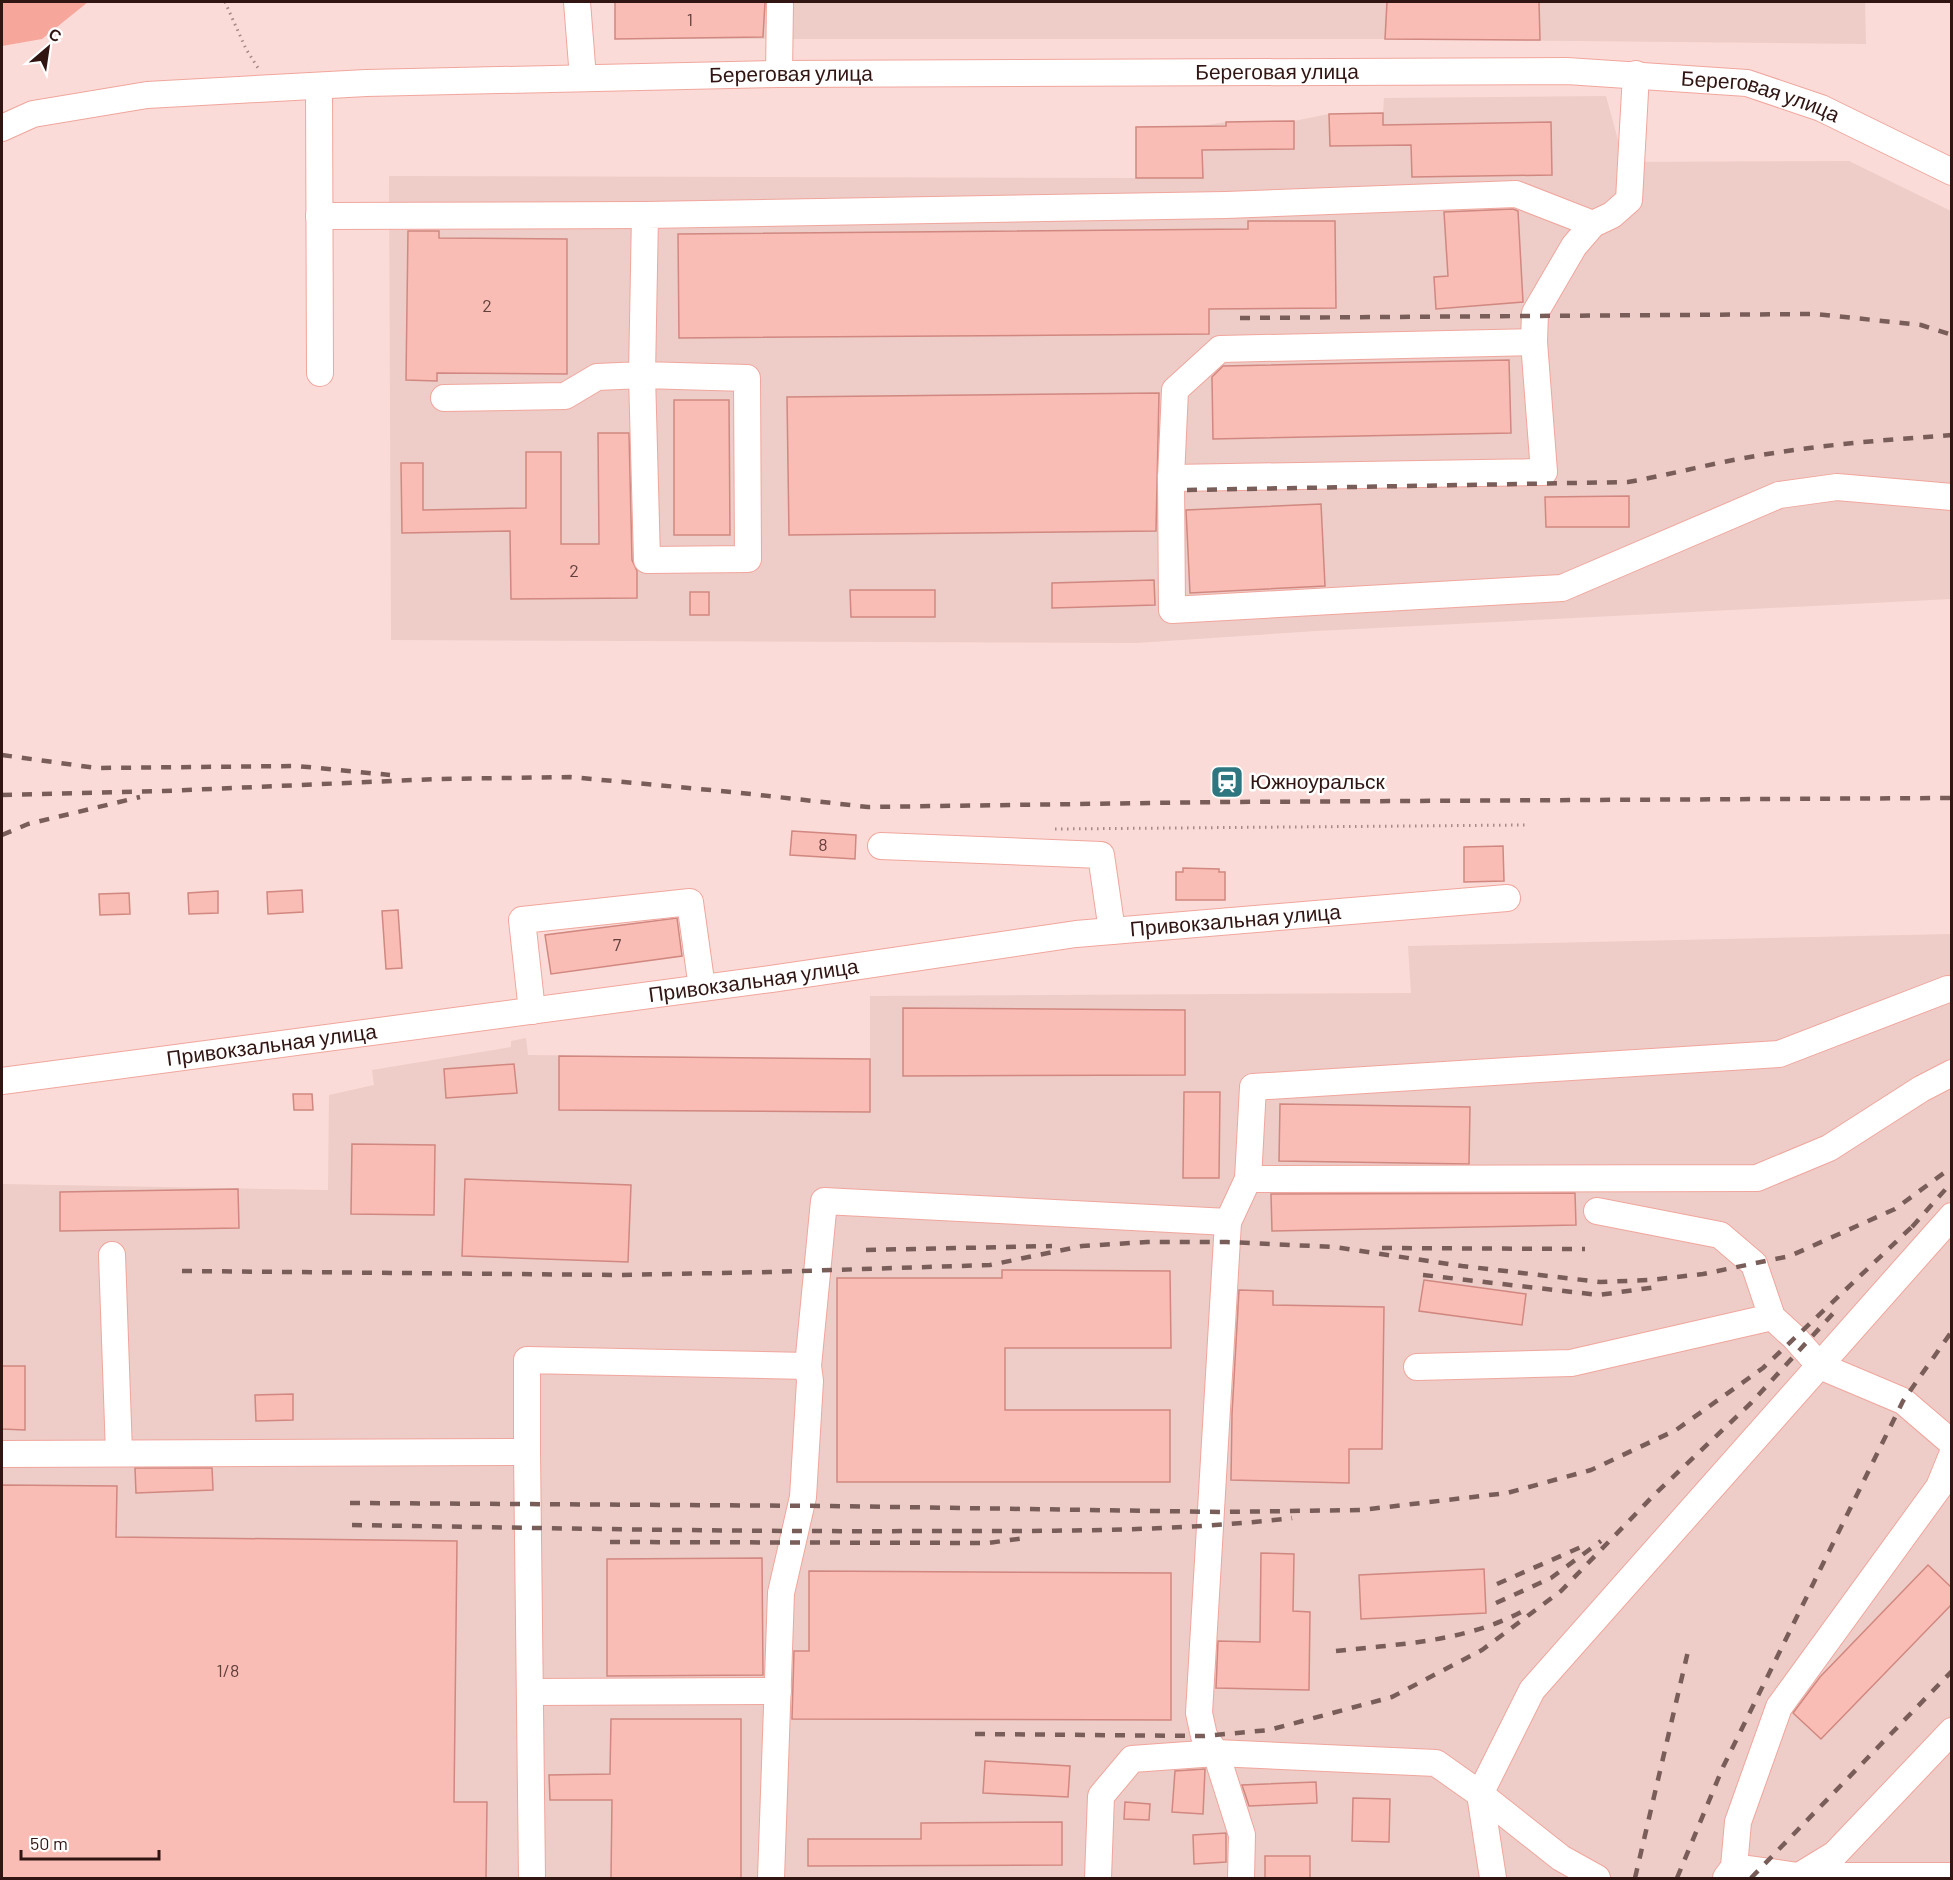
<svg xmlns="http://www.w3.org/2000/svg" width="1953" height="1880" viewBox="0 0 1953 1880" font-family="Barlow,sans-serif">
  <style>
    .built { fill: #eeccc7 }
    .green { fill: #f7a69c }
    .building { fill: #f9bdb5; stroke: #d08880; stroke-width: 1.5 }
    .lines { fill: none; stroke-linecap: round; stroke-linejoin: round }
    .minor-casing { stroke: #f0a69d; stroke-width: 28 }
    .path { stroke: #a78986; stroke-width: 3; stroke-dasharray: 1.5 4.5; stroke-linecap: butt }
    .minor { stroke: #fff; stroke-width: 26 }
    .rail { stroke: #795d59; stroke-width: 4.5; stroke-dasharray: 10 10; stroke-linecap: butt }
    .labels { text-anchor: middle; stroke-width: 5; stroke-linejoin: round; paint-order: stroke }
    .number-label { font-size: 18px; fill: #623f3b }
    .street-label { font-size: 21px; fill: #301512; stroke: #fff }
    .poi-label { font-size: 21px; fill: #301512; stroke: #fff; text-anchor: start }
  </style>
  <rect width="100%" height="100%" fill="#fbdbd7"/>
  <!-- built -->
  <g class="built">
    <polygon points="615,2 1865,2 1866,44 1385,39 615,39"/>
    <polygon points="1606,96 1624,162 1849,161 1951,211 1951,599 1316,631 1136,643 391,640 389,176 1136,178 1136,127 1202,126 1226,122 1294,121 1329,114 1383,113 1384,98"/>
    <polygon points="1951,934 1951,1878 2,1878 2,1184 328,1190 329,1095 374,1085 372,1070 511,1047 511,1041 526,1038 528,1055 870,1059 870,996 1411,993 1408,946"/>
  </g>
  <!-- green -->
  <polygon class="green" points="2,2 88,2 42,39 2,46"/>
  <!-- building -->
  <g class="building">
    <polygon points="615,2 765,2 763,37 615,39"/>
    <polygon points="1387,2 1539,2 1540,40 1385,39"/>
    <polygon points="1383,113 1383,125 1551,122 1552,175 1412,177 1411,145 1330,146 1329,114"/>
    <polygon points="1294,121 1294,149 1202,150 1203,178 1136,178 1136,127 1226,126 1226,122"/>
    <polygon points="1513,209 1518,211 1523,302 1436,309 1434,277 1448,276 1444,212"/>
    <polygon points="1248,221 1335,221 1336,308 1209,309 1209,334 679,338 678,234 1248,229"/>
    <polygon points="408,231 439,231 439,238 567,239 567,374 437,373 437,381 406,380"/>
    <polygon points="1509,360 1511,433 1213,439 1212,377 1223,366"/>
    <polygon points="1159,393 1156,531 789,535 787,397"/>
    <polygon points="674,400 729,400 730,535 674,535"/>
    <polygon points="598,433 629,433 632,560 637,571 637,598 511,599 510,531 402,533 401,463 423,463 423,510 526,508 526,452 561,452 561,544 599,544"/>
    <polygon points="1629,496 1629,527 1546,527 1545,497"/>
    <polygon points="1321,504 1325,586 1190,593 1186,510"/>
    <polygon points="1154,580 1155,605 1052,608 1052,583"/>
    <polygon points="850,590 935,590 935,617 851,617"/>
    <rect x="690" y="592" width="19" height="23"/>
    <polygon points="792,831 856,835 855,859 790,855"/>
    <polygon points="1503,846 1504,881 1464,882 1464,847"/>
    <polygon points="1183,868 1219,869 1219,872 1225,872 1225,900 1176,900 1176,872 1183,872"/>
    <polygon points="302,890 303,912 268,914 267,892"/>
    <polygon points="218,891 218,913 189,914 188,893"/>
    <polygon points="129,893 130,914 100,915 99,894"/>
    <polygon points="398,910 402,968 386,969 382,911"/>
    <polygon points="677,918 682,956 551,974 545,935"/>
    <polygon points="903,1008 1185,1010 1185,1075 903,1076"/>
    <polygon points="559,1056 870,1059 870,1112 559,1110"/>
    <polygon points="514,1064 517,1093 446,1098 444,1069"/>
    <polygon points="1184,1092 1220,1092 1219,1178 1183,1178"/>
    <polygon points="293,1094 312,1094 313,1110 294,1110"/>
    <polygon points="1280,1104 1470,1107 1469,1164 1279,1161"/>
    <polygon points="352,1144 435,1145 434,1215 351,1214"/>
    <polygon points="465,1179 631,1185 628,1262 462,1256"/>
    <polygon points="238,1189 239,1228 60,1231 60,1192"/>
    <polygon points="1575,1193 1576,1225 1272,1231 1271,1194"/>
    <polygon points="1002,1270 1170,1271 1171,1348 1005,1348 1005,1410 1170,1410 1170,1482 837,1482 837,1278 1002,1278"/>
    <polygon points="1424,1280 1526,1294 1522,1325 1419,1311"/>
    <polygon points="1239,1290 1273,1291 1273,1305 1384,1307 1382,1449 1349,1449 1349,1483 1231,1480 1232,1414"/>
    <polygon points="2,1366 25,1366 25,1430 2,1429"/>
    <polygon points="293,1394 293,1420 256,1421 255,1395"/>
    <polygon points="135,1468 212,1468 213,1490 136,1493"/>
    <polygon points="2,1485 117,1486 116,1537 457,1541 454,1802 487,1802 486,1878 2,1878"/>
    <polygon points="1261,1553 1294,1554 1293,1611 1310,1612 1309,1690 1216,1688 1218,1641 1260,1642"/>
    <polygon points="762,1558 763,1675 607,1676 607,1559"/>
    <polygon points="1928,1565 1952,1588 1952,1604 1821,1739 1793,1713 1820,1677"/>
    <polygon points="1484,1569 1486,1613 1361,1619 1359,1575"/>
    <polygon points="809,1571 1171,1573 1171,1720 792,1719 794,1651 809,1651"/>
    <polygon points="611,1719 741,1719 741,1878 611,1878 612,1800 550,1800 549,1775 610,1774"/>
    <polygon points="985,1761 1070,1766 1068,1797 983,1793"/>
    <polygon points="1205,1769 1203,1814 1172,1812 1175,1771"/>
    <polygon points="1316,1782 1317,1803 1249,1806 1242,1785"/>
    <polygon points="1353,1798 1390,1799 1389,1842 1352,1841"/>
    <polygon points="1125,1802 1150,1804 1149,1820 1124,1819"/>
    <polygon points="1062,1822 1062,1865 808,1866 808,1839 921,1839 921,1823"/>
    <polygon points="1226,1833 1226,1862 1194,1864 1193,1835"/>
    <rect x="1265" y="1856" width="45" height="22"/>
  </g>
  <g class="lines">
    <defs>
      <g id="minor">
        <polyline points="577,2 583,78"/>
        <polyline points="779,74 780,2"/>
        <polyline points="319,86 320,373"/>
        <path id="s1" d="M2,128L33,114L147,95L366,83L779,74L1567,71L1747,83L1821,108L1952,172"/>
        <polyline points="319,216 645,215"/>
        <polyline points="1534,342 1220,349 1175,390 1171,478 1172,610 1562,588 1779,495 1837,487 1952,497"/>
        <polyline points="444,398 565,396 597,377 642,375 747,378 748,559 647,560 642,375 645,215 1226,205 1516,194 1593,224"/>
        <polyline points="1171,478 1544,472 1534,342 1535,313 1574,246 1593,224 1612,215 1629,200 1636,74"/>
        <polyline points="881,846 1101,855 1112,931"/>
        <polyline points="532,1011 522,920 690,902 702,988"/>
        <path id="s2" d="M2,1081L771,979L1076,934L1507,898"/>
        <polyline points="1248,1179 1757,1178 1829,1148 1921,1089 1952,1073"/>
        <polyline points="1597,1211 1720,1235 1754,1264 1772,1317 1795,1338 1820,1366 1903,1401 1952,1443"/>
        <polyline points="1228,1222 1199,1713 1204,1736 1216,1753 1242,1835 1241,1878"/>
        <polyline points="112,1255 119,1453"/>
        <polyline points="1417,1367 1571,1363 1772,1317"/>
        <polyline points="527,1452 532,1878"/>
        <polyline points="2,1454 527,1452 527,1360 808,1366 824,1201 1228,1222 1248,1179 1253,1087 1779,1054 1948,989"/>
        <polyline points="530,1692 778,1691"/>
        <polyline points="1734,1867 1738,1822 1779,1707 1939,1487 1952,1455"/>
        <polyline points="1799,1876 1835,1854 1952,1731"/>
        <polyline points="771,1878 781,1593 803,1497 810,1381 808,1366"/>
        <polyline points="1098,1878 1101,1796 1132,1759 1216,1753 1436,1763 1480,1794 1561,1858 1597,1878"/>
        <polyline points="1493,1878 1480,1794 1532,1690 1952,1216"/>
        <polyline points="1726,1878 1734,1867 1798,1876 1952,1876"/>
      </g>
    </defs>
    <!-- minor casing -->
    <use href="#minor" class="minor-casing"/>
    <!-- path -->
    <g class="path">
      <polyline points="225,2 246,49 258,68"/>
      <polyline points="1055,829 1525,825"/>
    </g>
    <!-- minor -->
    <use href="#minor" class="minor"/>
    <!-- rail -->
    <g class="rail">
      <polyline points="1240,318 1816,314 1921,325 1952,335"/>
      <path d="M1187,490L1628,482C1669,475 1709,464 1750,457C1816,445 1884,440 1952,435"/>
      <polyline points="2,755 96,768 297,766 390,775"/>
      <polyline points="2,795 164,791 437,779 570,777 732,792 868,807 1222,802 1952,798"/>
      <polyline points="2,835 28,824 140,797"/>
      <polyline points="1912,1227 1952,1182"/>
      <polyline points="1382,1248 1585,1249"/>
      <polyline points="866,1250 1052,1246"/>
      <polyline points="182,1271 619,1275 769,1272 990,1265 1082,1246 1147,1242 1227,1242 1334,1247 1462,1266 1600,1282 1650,1280 1703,1274 1790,1256 1895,1209 1952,1167"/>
      <polyline points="1423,1275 1599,1295 1656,1287"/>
      <polyline points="350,1503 831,1506 1221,1512 1361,1510 1507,1493 1591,1470 1676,1430 1763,1368 1918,1221"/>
      <path d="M352,1525C544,1528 737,1532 929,1531C1050,1531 1172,1532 1292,1518"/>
      <polyline points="610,1542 988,1543 1025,1538"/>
      <polyline points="1497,1584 1588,1544"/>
      <polyline points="1496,1603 1551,1578 1601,1541"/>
      <path d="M1336,1651C1399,1644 1464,1642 1521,1612"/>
      <polyline points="975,1734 1204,1736 1269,1730 1392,1697 1482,1650 1561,1591 1656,1493 1751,1403 1839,1307"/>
      <polyline points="1635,1878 1689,1647"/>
      <polyline points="1677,1878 1723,1767 1903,1401 1952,1331"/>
      <polyline points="1751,1878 1952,1671"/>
    </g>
  </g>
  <!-- icons -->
  <defs>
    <symbol id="station-square" viewBox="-11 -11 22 22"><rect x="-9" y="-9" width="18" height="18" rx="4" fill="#2f7780" stroke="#fff"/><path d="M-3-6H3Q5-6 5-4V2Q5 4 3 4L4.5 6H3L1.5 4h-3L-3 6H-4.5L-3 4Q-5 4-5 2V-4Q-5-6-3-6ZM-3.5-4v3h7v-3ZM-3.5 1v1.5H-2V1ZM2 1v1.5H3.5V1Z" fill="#fff"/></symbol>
  </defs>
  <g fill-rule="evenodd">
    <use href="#station-square" x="1208" y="763" width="38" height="38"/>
  </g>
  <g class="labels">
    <!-- number labels -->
    <g class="number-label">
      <text x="690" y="26">1</text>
      <text x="487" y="312">2</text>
      <text x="574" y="577">2</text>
      <text x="823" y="851">8</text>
      <text x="617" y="951">7</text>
      <text x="228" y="1677">1/8</text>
    </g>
    <!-- street labels -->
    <g class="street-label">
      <text dy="7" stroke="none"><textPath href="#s1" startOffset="1280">Береговая улица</textPath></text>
      <text dy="7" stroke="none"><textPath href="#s1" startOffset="794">Береговая улица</textPath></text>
      <text dy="7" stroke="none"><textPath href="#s1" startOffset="1766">Береговая улица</textPath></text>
      <text dy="7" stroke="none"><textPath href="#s2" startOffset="1244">Привокзальная улица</textPath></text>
      <text dy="7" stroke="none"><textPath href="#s2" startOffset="758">Привокзальная улица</textPath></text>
      <text dy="7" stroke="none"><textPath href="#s2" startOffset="272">Привокзальная улица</textPath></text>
    </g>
    <!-- poi labels -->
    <g class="poi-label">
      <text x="1250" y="789">Южноуральск</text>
    </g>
  </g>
  <!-- border -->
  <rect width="1953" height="1880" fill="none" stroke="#301512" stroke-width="6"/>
  <!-- north arrow -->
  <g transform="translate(48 48) rotate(29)" stroke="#ffffff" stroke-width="4.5" paint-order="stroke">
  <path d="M0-4.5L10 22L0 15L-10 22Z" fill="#301512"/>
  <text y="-9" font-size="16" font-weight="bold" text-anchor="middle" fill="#301512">С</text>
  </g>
  <!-- scale -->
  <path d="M21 1850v9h138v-9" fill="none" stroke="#301512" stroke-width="3"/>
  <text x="30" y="1850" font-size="18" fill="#301512" stroke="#ffffff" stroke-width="4.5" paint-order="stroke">50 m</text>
</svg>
